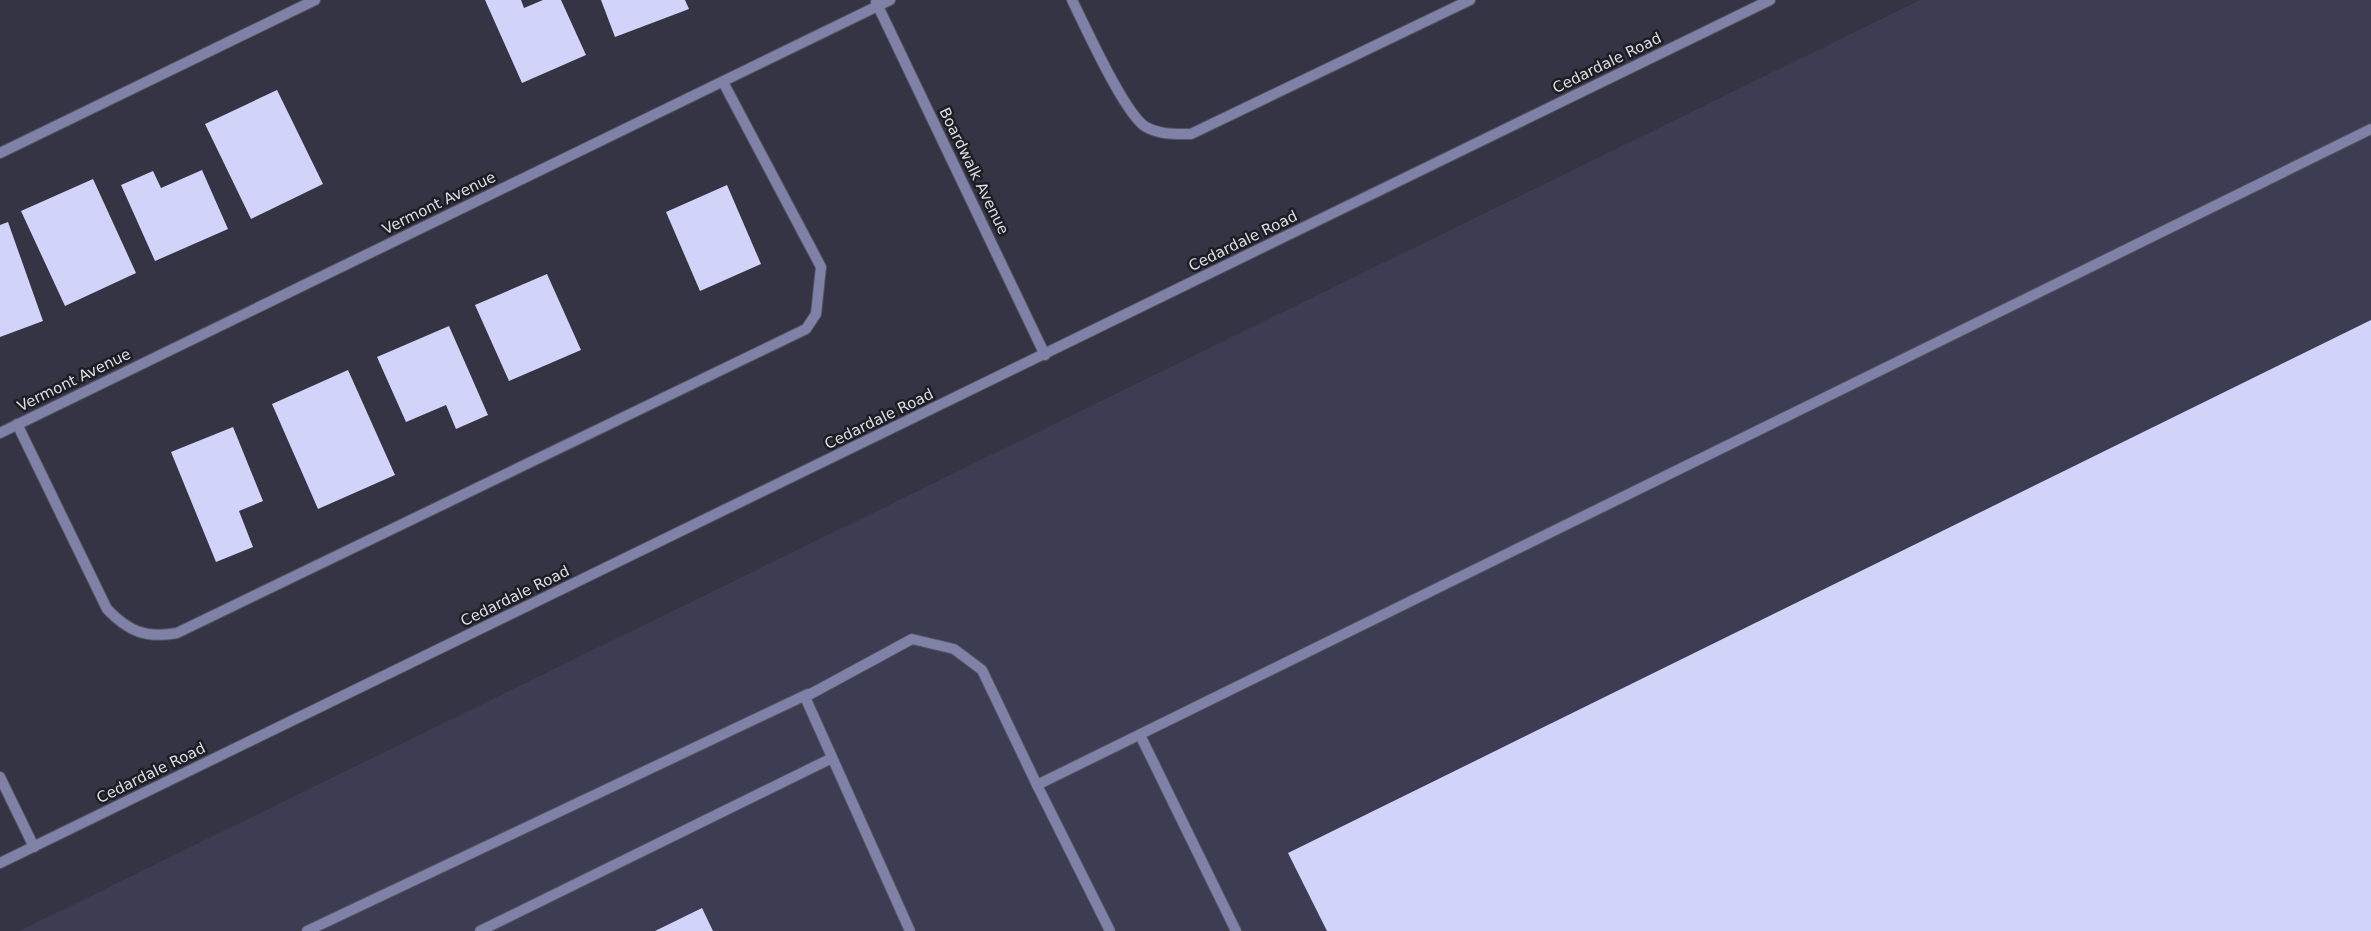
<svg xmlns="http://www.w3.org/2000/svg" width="2371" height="931" viewBox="0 0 2371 931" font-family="'DejaVu Sans',sans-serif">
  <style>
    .built { fill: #3c3c52 }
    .building { fill: #d2d3f8 }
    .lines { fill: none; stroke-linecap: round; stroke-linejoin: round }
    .service-casing { stroke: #525261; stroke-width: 12 }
    .minor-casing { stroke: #525261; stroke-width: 12 }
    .tertiary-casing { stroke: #525261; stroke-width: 12 }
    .service { stroke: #8081a6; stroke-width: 10 }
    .minor { stroke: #8081a6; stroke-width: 10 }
    .tertiary { stroke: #8081a6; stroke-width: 10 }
    .labels { text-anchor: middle; stroke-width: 5; stroke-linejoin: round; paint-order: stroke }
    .street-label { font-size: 15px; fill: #dcdde7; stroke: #1d1d24 }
  </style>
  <rect width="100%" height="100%" fill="#343444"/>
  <!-- built -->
  <polygon class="built" points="1920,0 2371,0 2371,931 19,931"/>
  <!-- building -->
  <g class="building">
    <polygon points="485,0 521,0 524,8 543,0 561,0 586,55 522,83"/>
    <polygon points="601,0 685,0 689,9 615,37"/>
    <polygon points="277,90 323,184 251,219 205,124"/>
    <polygon points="202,170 228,229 155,261 121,185 153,171 161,188"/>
    <polygon points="93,179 136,273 65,306 21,211"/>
    <polygon points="727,185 761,264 700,291 666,212"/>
    <polygon points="8,222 43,321 0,337 0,225"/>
    <polygon points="547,274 581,350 509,381 475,305"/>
    <polygon points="2371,320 2371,931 1327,931 1288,853"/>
    <polygon points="449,326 488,415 456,429 446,405 406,422 377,357"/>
    <polygon points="348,370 395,475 318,509 272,404"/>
    <polygon points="233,427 263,501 239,511 253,547 216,562 171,452"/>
    <polygon points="702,908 713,931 655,931"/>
  </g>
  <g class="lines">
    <defs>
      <g id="service">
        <path d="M1072,0C1085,26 1125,115 1146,127C1161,135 1175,134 1191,134L1470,0"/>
        <polyline points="0,153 315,0"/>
        <path d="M17,424L107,609C128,631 146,639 177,633L806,329L816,314L821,267L723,82"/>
        <polyline points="1140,735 1236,931"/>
        <polyline points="307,931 808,694"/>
        <polyline points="480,931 832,758"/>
        <polyline points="910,931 805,697 912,639 954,649 982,670 1037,785"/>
        <polyline points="1110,931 1037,785 2371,129"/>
      </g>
      <g id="minor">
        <polyline points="876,2 1045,355"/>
        <polyline points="0,433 890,0"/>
        <polyline points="0,777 34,847"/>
      </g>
      <polyline id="tertiary" points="0,863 1770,0"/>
    </defs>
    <!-- service casing -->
    <use href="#service" class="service-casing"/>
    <!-- minor casing -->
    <use href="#minor" class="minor-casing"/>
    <!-- tertiary casing -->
    <use href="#tertiary" class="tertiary-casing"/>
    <!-- service -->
    <use href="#service" class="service"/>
    <!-- minor -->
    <use href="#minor" class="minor"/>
    <!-- tertiary -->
    <use href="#tertiary" class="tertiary"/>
  </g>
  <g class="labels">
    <!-- street labels -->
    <g class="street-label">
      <text transform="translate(1607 63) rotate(-26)" y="5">Cedardale Road</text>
      <text transform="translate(974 171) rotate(64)" y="5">Boardwalk Avenue</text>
      <text transform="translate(439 203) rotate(-26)" y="5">Vermont Avenue</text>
      <text transform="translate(1243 241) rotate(-26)" y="5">Cedardale Road</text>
      <text transform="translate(74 380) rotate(-26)" y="5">Vermont Avenue</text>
      <text transform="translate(879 419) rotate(-26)" y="5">Cedardale Road</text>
      <text transform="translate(515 596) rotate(-26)" y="5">Cedardale Road</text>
      <text transform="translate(151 773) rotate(-26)" y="5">Cedardale Road</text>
    </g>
  </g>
</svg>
